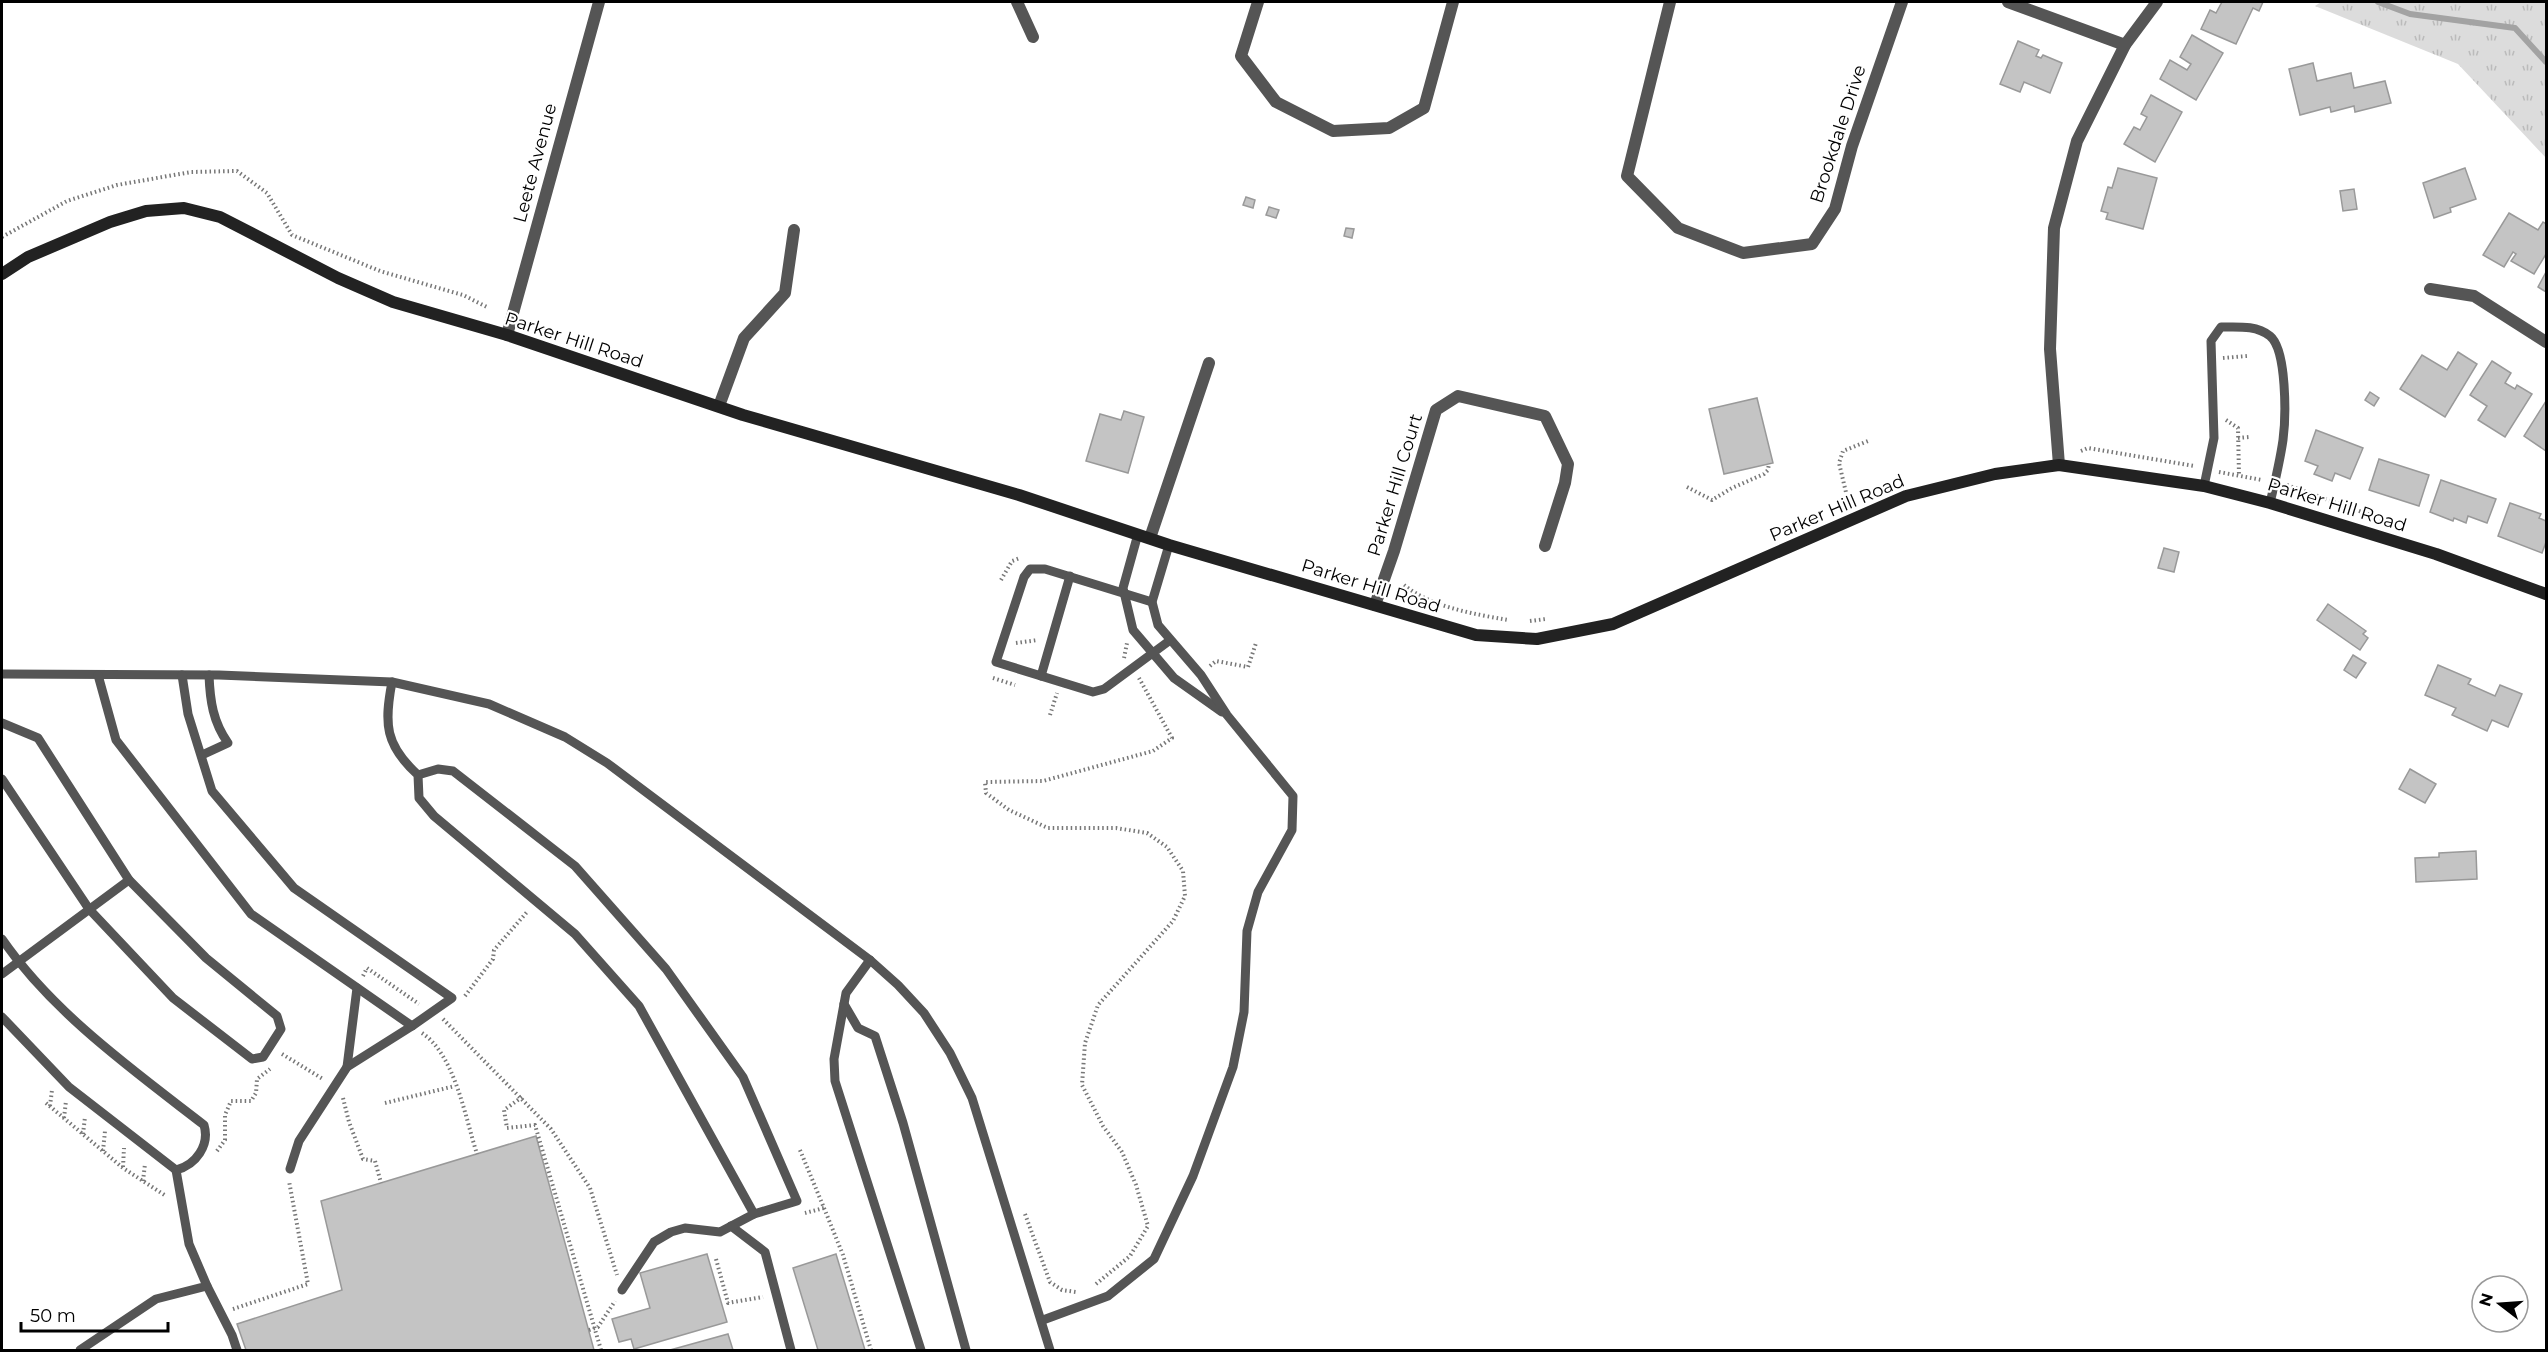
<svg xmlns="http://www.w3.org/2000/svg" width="2548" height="1352" viewBox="0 0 2548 1352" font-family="Montserrat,sans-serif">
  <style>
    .grass { fill: url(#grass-tufts) }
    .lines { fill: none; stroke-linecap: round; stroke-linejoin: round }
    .stream { stroke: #a3a3a3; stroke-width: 6 }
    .building { fill: #c4c4c4; stroke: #999; stroke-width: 1.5 }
    .path { stroke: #777; stroke-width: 4; stroke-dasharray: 1.5 3; stroke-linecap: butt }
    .lane { stroke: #555; stroke-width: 9 }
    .street { stroke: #555; stroke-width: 12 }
    .secondary { stroke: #222; stroke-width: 12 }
    .labels { text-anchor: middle; stroke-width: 4.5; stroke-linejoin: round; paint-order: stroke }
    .street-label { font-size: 18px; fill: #000; stroke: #fff }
  </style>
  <defs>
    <pattern id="grass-tufts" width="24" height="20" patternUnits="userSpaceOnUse" patternTransform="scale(1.5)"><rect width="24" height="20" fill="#dcdcdc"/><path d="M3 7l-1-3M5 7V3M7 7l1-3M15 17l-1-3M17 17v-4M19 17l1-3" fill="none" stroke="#bbb"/></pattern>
  </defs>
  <rect width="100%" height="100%" fill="#fff"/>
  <!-- grass -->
  <polygon class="grass" points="2321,2 2546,2 2546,158 2458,64 2315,6"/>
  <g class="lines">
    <!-- stream -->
    <polyline class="stream" points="2378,2 2410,14 2515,28 2546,62"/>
  </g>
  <!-- building -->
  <g class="building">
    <polygon points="2222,2 2263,2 2259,11 2253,8 2236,44 2201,29 2210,10 2216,13"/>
    <polygon points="2192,35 2223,53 2196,100 2160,79 2170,60 2187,70 2191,64 2180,57"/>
    <polygon points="2018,41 2039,50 2036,56 2041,58 2043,55 2062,63 2050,93 2024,82 2020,92 2000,84"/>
    <polygon points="2313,63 2317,81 2351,73 2354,88 2385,81 2391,103 2355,112 2354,106 2331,112 2330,107 2300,115 2289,69"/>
    <polygon points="2151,95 2182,112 2155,162 2124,144 2134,127 2140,130 2147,117 2141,114"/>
    <polygon points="2118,168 2157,178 2143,229 2106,219 2108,213 2101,211 2108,187 2112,188"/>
    <polygon points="2465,168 2476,199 2450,208 2451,212 2434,218 2423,183"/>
    <polygon points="2354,189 2357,209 2343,211 2340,191"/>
    <polygon points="1246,197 1255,200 1253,208 1243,205"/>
    <polygon points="1269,207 1279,210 1276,218 1266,215"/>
    <polygon points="2509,213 2538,230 2543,222 2546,224 2546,254 2534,274 2511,261 2516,254 2513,252 2504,267 2483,255"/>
    <polygon points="1346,228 1354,229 1352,238 1344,236"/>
    <polygon points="2546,272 2546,292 2538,287"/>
    <polygon points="2458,352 2477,364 2445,417 2400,389 2422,355 2447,370"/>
    <polygon points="2492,361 2511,373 2505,383 2515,389 2517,385 2532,394 2505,437 2478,420 2487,406 2470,395"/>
    <polygon points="2370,392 2379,398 2374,406 2365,400"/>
    <polygon points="1757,398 1773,463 1724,474 1709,409"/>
    <polygon points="2546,401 2546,451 2524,436"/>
    <polygon points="1124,411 1144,417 1128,473 1086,461 1100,414 1121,420"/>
    <polygon points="2316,430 2363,448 2350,479 2335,473 2332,481 2314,474 2318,466 2305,461"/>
    <polygon points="2379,459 2429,475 2419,506 2369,490"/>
    <polygon points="2441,480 2496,499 2487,523 2468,516 2466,523 2454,518 2453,521 2430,512"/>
    <polygon points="2510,503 2541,514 2539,518 2546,521 2546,542 2542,553 2498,536"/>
    <polygon points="2164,548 2179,552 2174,572 2158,568"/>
    <polygon points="2328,604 2366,631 2363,634 2368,638 2360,650 2317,620"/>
    <polygon points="2353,655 2366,663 2356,678 2344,670"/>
    <polygon points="2438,665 2471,679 2468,684 2495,696 2500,685 2522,694 2508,727 2492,720 2487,731 2452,715 2456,708 2425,695"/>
    <polygon points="2410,769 2436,784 2425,803 2399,789"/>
    <polygon points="2476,851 2477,879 2416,882 2415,858 2439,857 2439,853"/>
    <polygon points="536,1136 594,1350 246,1350 237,1324 342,1290 321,1201"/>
    <polygon points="707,1254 727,1322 634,1349 631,1339 619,1342 612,1319 650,1308 640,1273"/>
    <polygon points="836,1254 865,1350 818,1350 793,1268"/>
    <polygon points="728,1334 733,1350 670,1350"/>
  </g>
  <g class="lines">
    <!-- path -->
    <g class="path">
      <polyline points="2,237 67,201 117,185 191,172 237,171 267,193 292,235 380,271 463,295 487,307"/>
      <polyline points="2223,358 2247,356"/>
      <polyline points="2226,420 2238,428 2239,476"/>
      <polyline points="2238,438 2249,437"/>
      <polyline points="2081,451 2088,448 2194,466"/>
      <polyline points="2219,472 2262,480"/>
      <polyline points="2287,485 2384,520"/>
      <polyline points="1687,487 1712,500 1732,488 1764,474 1768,470 1769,463"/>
      <polyline points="1849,505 1839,463 1843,451 1868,441"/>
      <polyline points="1001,580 1012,561 1020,558"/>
      <path d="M1404,585C1431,607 1474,614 1508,620"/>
      <polyline points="1530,621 1546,619"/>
      <polyline points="1016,643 1038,640"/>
      <polyline points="1124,658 1127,643"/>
      <polyline points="1210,666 1216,661 1248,667 1256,643"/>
      <polyline points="993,678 1015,685"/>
      <polyline points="1050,715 1057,693"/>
      <polyline points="363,976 367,968 419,1004"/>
      <polyline points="465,996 493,959 494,950 527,912"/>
      <polyline points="443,1019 551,1129 590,1188 617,1275"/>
      <path d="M422,1033C455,1055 465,1117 477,1154"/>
      <polyline points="282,1054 323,1079"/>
      <polyline points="522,1097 504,1110 507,1128 535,1125 601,1350"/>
      <polyline points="343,1098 349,1122 363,1159 375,1161 381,1183"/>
      <polyline points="46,1103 123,1168 166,1196"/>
      <polyline points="385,1103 455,1086"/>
      <polyline points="50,1106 52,1090"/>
      <polyline points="64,1118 66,1101"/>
      <polyline points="83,1134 85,1117"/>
      <polyline points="800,1150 824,1208 805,1213"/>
      <polyline points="103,1151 105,1131"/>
      <polyline points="217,1151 225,1140 225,1115 231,1101 251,1101 256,1093 257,1079 270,1069"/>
      <polyline points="123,1167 124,1148"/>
      <polyline points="143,1181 145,1164"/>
      <polyline points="824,1208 843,1255 871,1350"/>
      <polyline points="1025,1214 1050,1282 1062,1290 1076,1292"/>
      <polyline points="716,1259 728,1303 763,1297"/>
      <polyline points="1096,1284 1130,1256 1148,1226 1136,1185 1122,1152 1103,1126 1082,1085 1085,1043 1098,1005 1173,921 1185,896 1183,871 1167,847 1147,833 1116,828 1048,828 1009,810 986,793 985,782 1043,781 1153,751 1172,738 1139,678"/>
      <polyline points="233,1309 308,1284 289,1181"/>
      <polyline points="589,1330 598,1327 615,1301"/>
    </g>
    <!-- lane -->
    <g class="lane">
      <path d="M2204,486L2214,438L2211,341L2221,327C2238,327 2256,325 2270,336C2287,350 2286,417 2283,440C2280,461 2275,482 2270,503"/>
      <polyline points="1138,534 1123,588 1133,630 1174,678 1222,712"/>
      <polyline points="1152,602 1045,569 1030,569 1024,577 996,662 1093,692 1104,689 1169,641"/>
      <polyline points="2,674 219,675 392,682 489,704 565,737 607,763 870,960 898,985 924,1013 950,1053 972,1098 1050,1350"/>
      <polyline points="98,675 116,740 251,914 412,1026 347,1067 299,1141 290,1169"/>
      <polyline points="182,675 188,714 212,791 294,888 452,998 412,1026"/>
      <polyline points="1041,676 1070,576"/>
      <path d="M392,682C384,724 385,745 418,775L419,798L434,816L575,934L639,1006L754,1214L797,1201L743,1077L666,969L575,866L453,771L438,769L418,775"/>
      <polyline points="2,723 38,738 129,880 206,958 277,1016 281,1029 263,1057 252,1059 173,998 89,909 2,779"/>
      <path d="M202,755L228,743C213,722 210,701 209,675"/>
      <path d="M2,939C53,1013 133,1070 204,1125C210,1145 196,1165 176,1170L69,1087L2,1017"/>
      <polyline points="870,960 846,993 834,1059 835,1081 921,1350"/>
      <polyline points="2,974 129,880"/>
      <polyline points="844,1004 858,1028 875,1036 903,1123 966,1350"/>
      <polyline points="347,1067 357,988"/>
      <polyline points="731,1226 765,1252 791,1350"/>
      <polyline points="207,1286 232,1335 237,1350"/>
      <polyline points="622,1290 654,1242 671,1232 685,1228 720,1232 754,1214"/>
      <polyline points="1043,1320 1108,1296 1154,1259 1193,1176 1233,1067 1244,1012 1247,931 1258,892 1292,830 1293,796 1227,715 1201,675 1158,625 1152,602 1169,545"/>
      <polyline points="80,1350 156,1299 207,1286 189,1244 176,1170"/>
    </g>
    <!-- street -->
    <g class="street">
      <polyline points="1017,2 1033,37"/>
      <polyline points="1258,2 1241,56 1276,102 1333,131 1389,128 1424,108 1453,2"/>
      <polyline points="1670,2 1627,176 1678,228 1743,253 1812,244 1835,209 1852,146 1902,2"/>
      <polyline points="2008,2 2125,45"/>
      <polyline points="2430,289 2474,296 2546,342"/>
      <polyline points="507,335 599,2"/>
      <polyline points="719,406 744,338 785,293 794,230"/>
      <polyline points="2059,465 2050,349 2054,228 2077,141 2125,45 2157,2"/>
      <polyline points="1150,538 1209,363"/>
      <polyline points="1375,605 1394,551 1436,410 1458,396 1545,416 1568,464 1565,483 1545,546"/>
    </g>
    <!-- secondary -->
    <polyline class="secondary" points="2,274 28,257 110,222 146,211 184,208 220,217 338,278 393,302 507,335 743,415 1019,495 1169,545 1476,635 1537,639 1613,624 1906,496 1995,474 2059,465 2204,486 2270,503 2436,554 2546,594"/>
  </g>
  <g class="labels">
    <!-- street labels -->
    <g class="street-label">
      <text transform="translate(1838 134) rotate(-72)" y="6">Brookdale Drive</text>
      <text transform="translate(535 163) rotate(-75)" y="6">Leete Avenue</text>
      <text transform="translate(574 340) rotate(18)" y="6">Parker Hill Road</text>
      <text transform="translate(1395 485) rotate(-73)" y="6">Parker Hill Court</text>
      <text transform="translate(2337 505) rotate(17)" y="6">Parker Hill Road</text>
      <text transform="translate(1837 508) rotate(-23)" y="6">Parker Hill Road</text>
      <text transform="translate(1371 586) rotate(17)" y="6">Parker Hill Road</text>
    </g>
  </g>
  <!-- border -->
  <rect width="2548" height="1352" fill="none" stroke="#000000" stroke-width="6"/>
  <!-- north arrow -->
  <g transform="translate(2500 1304) rotate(287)"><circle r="28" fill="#ffffff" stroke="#999999" stroke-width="1.5"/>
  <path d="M0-4.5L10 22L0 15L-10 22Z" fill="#000000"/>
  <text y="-9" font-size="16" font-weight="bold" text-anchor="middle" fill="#000000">N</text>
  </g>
  <!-- scale -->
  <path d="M21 1322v9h147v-9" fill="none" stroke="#000000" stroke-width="3"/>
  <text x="30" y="1322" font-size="18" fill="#000000" stroke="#ffffff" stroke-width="4.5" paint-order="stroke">50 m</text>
</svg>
